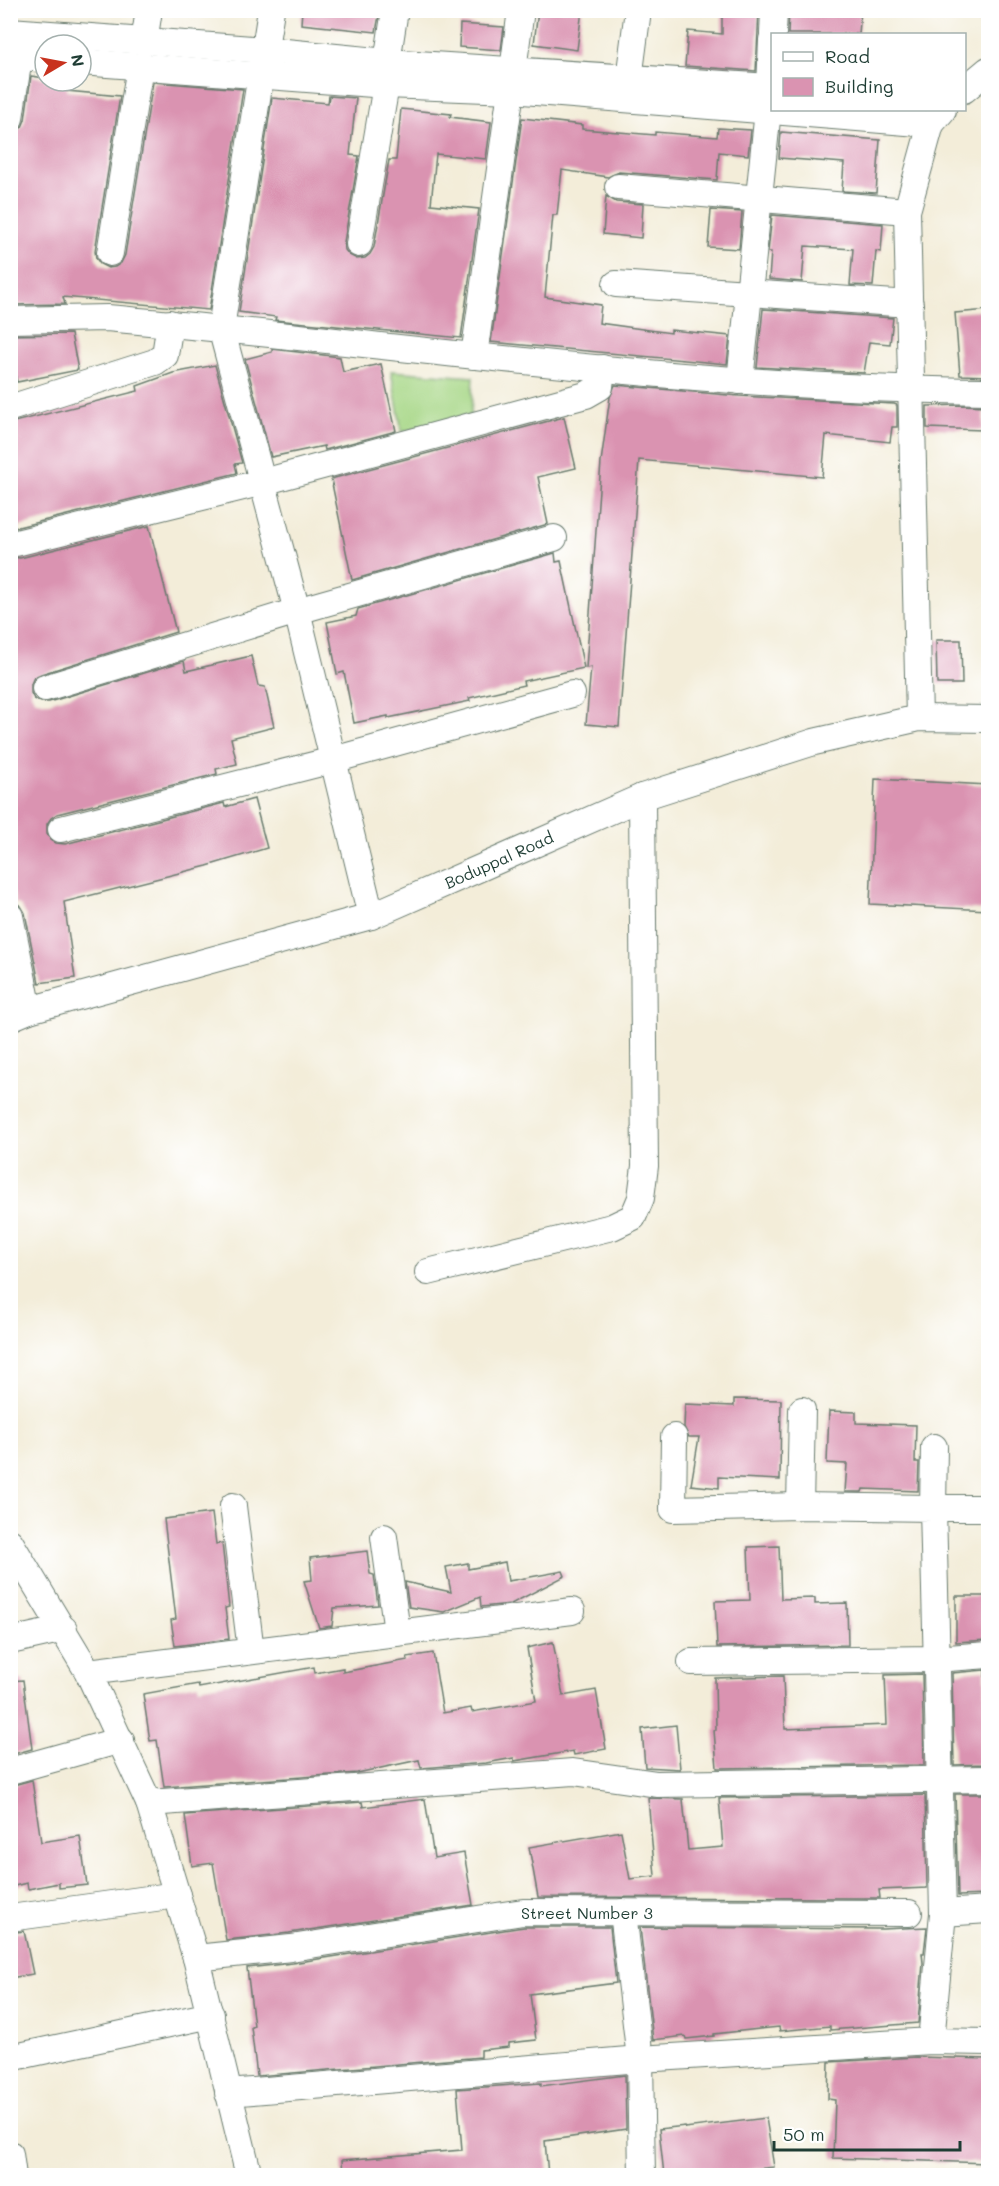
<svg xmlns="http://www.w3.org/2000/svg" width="999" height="2186" viewBox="0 0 999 2186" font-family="Mali,sans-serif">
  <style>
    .green { fill: #a5d684; stroke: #628a5c; stroke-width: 1.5 }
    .building { fill: #da93b1 }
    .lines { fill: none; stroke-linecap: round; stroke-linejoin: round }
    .minor-casing { stroke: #697b6e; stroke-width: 28 }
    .minor { stroke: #fff; stroke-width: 26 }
    .labels { text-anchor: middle; stroke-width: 6; stroke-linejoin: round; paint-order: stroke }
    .street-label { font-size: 16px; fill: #1f3d34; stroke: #fff }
  </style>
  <rect width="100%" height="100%" fill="#fff"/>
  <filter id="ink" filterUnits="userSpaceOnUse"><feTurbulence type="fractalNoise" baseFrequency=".0167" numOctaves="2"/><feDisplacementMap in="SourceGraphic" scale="12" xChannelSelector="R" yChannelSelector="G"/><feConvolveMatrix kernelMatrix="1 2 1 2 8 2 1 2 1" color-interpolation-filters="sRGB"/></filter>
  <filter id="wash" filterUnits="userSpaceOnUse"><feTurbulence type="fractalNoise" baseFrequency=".008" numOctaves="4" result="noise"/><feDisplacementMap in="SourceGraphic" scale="24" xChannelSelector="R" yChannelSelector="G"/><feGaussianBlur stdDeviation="1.35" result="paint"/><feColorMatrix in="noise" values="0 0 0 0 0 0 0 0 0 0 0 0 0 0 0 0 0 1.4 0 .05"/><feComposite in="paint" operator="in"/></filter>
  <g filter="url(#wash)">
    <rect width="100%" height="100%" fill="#f3edd9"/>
    <!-- green -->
    <polygon class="green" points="391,371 473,377 471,415 402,432"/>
    <g id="blocks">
      <!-- building -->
      <g class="building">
        <polygon points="302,10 380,10 376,32 301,24"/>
        <polygon points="538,10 582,10 577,50 534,44"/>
        <polygon points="722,10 759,10 756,71 685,66 688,31 722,34"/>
        <polygon points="789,10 861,10 859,34 788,34"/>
        <polygon points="460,24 504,27 501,50 459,47"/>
        <polygon points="31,76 45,78 45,81 68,81 67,91 120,96 95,251 96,258 100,264 108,268 115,267 121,263 125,255 153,82 243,89 209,310 63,297 65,304 10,305 10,192 13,157 16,132 22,127 25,120"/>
        <polygon points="329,96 356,98 350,155 359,156 344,242 345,250 349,255 357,259 365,258 370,254 374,247 389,160 396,160 401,109 451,114 450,117 491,122 486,159 436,154 431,204 479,209 461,338 275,320 276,317 239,312 272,98 328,103"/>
        <polygon points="522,118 582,125 582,129 655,135 655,132 717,137 718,128 751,130 748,155 719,152 717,180 619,172 608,177 562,170 557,215 553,215 545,297 601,305 599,323 671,333 671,330 730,336 727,364 491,342"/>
        <polygon points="781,132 880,140 876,193 842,191 844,163 779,158"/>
        <polygon points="606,196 616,202 643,204 641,238 603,234"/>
        <polygon points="711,210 742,212 739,249 708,247"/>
        <polygon points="772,215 883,224 881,252 876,251 873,286 850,285 853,249 805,246 802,282 769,279 771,252 768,252"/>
        <polygon points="763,309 893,318 890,344 869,342 864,373 757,367"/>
        <polygon points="988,310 988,376 960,375 955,313"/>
        <polygon points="71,334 78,370 17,382 10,350 10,335"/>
        <polygon points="272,349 340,357 343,372 381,364 396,431 325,450 324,446 271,457 245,359 272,352"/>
        <polygon points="215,365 242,463 235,464 237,473 10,529 10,423 138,391 137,386 173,373"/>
        <polygon points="615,385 739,396 894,404 897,405 897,427 892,427 890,442 826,435 822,477 639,460 619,727 586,724 591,667 586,668 601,462 610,397"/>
        <polygon points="962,405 984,406 983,430 927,428 927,406"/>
        <polygon points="564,417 576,468 538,477 548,524 352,580 331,479"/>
        <polygon points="149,526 176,632 41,674 34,677 31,684 31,693 34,699 41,702 49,702 184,661 186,671 251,656 258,686 265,687 274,727 231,738 237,764 216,769 217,774 57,814 51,818 47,824 47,833 51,840 56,843 65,844 224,803 225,807 254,799 267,848 207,866 64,902 75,978 39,983 25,913 21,906 14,902 15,902 10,872 10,557 20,558"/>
        <polygon points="555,553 556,562 561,561 584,668 523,681 524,685 469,698 470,701 388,718 388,716 354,723 344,672 337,674 327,622 356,616 358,609"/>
        <polygon points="936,640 961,640 962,684 937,684"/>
        <polygon points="875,779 988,785 988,910 870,904"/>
        <polygon points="734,1399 781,1400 780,1480 719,1477 719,1488 691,1485 699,1437 689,1437 684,1427 685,1404 734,1406"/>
        <polygon points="829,1411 856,1412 856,1423 916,1425 915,1462 919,1462 918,1491 863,1489 862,1492 845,1492 847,1464 827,1463"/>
        <polygon points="212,1513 216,1544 222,1543 229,1607 225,1608 229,1639 175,1646 171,1620 176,1619 164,1519"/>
        <polygon points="779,1546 781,1599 815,1598 815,1604 847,1603 848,1645 717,1647 715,1601 750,1600 748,1547"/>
        <polygon points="367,1551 370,1574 374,1575 378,1605 334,1608 332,1626 319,1628 304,1581 312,1580 310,1558"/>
        <polygon points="505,1562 508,1581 563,1571 565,1576 511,1604 481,1607 480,1597 444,1612 409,1607 405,1582 451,1592 446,1567 468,1563 468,1569"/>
        <polygon points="956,1596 987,1596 987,1640 956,1642"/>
        <polygon points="553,1642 563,1696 596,1690 606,1749 574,1755 573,1751 514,1761 514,1758 486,1763 421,1768 419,1760 357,1773 164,1787 157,1740 150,1741 143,1694 198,1684 199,1688 314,1667 315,1673 343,1668 343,1672 408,1660 407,1657 433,1653 443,1713 471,1708 472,1712 536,1701 527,1648"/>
        <polygon points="985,1670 985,1764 954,1765 952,1673"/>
        <polygon points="922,1674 924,1765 717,1768 714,1730 716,1730 715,1678 783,1676 785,1729 887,1725 885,1675"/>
        <polygon points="23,1680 32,1749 10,1755 10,1681"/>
        <polygon points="676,1725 680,1769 645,1767 642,1729"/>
        <polygon points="32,1780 41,1842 80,1836 87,1885 59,1888 59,1883 28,1889 27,1883 10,1887 10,1786"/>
        <polygon points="955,1794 985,1794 985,1797 988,1797 988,1895 958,1896"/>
        <polygon points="925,1795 927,1888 879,1890 880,1898 538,1897 529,1847 621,1831 630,1879 655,1876 648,1798 683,1799 688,1850 723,1847 719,1798"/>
        <polygon points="425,1799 434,1858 464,1853 473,1905 289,1933 226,1940 213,1863 192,1866 185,1815 362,1802 363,1807"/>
        <polygon points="524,1927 610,1927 616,1983 530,1994 536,2040 509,2043 509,2047 481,2050 481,2057 257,2076 251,2027 254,2026 247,1968 293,1963"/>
        <polygon points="640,1927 882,1929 927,1927 924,1953 922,1953 923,1963 918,2023 830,2030 830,2026 780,2031 779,2027 714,2034 714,2036 686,2039 685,2036 653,2040"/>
        <polygon points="24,1931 33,1974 10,1978 10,1933"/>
        <polygon points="917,2057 988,2059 988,2163 833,2158 835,2100 828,2099 829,2062"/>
        <polygon points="625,2075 626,2129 545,2141 548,2175 343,2175 342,2160 462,2150 457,2089 541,2083 541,2086"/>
        <polygon points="766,2118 774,2167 707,2175 664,2175 659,2129 685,2126 685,2128"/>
      </g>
    </g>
  </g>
  <g filter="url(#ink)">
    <use href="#blocks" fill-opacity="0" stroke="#697b6e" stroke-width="1.5"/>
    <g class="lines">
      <defs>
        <g id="minor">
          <polyline points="271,10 221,328 297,611 371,916"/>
          <polyline points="10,31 265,50 387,62 772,87"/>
          <polyline points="773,34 774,10"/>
          <polyline points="144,42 149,10"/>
          <polyline points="10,56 45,59"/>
          <polyline points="81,62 386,85 511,90 931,124"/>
          <polyline points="387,62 395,10"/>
          <polyline points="513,70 521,10"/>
          <polyline points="629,79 638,10"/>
          <polyline points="770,87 772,40"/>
          <polyline points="964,90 988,70"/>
          <polyline points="10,118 19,57"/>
          <polyline points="618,187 907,211"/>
          <polyline points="359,244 386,85"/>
          <polyline points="110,253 140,66"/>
          <polyline points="616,284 910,304"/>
          <path d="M10,320L107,318C401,344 693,389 988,391"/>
          <polyline points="474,356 511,90"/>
          <polyline points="740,381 768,110"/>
          <polyline points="10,408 155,362 165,355 170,323"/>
          <polyline points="16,543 263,482 586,395 600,387 602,368"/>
          <polyline points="45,688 297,611 554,538"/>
          <polyline points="919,718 907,211 931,124 943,110"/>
          <polyline points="61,829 333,760 572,694"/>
          <polyline points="10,916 29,1010"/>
          <polyline points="10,1018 29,1010 371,916 642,797 814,742 919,718 988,719"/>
          <polyline points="428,1272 612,1227 633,1217 641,1198 645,1166 642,797"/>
          <polyline points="674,1437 673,1509 800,1506 933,1508 943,1913 931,2041"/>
          <polyline points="934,1447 933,1508 981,1508"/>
          <polyline points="233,1506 251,1651"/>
          <polyline points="800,1506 802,1410"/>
          <polyline points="384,1537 397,1632"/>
          <polyline points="10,1542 88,1672 149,1803 196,1958 249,2176"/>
          <polyline points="10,1641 64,1629"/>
          <polyline points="691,1662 935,1659 988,1655"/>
          <polyline points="88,1672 572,1611"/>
          <polyline points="10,1771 121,1740"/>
          <polyline points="149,1803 573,1772 657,1784 988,1779"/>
          <polyline points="623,1912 640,2059 642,2176"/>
          <polyline points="943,1913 988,1910"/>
          <polyline points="10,1918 177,1895"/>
          <polyline points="196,1958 291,1948 523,1912 909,1913"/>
          <polyline points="10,2058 211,2015"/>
          <polyline points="228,2093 640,2059 931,2041 988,2042"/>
          <polyline points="10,2154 13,2176"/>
        </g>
      </defs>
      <!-- minor casing -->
      <use href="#minor" class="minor-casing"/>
      <!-- minor -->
      <use href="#minor" class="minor"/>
    </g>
  </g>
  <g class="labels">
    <!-- street labels -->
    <g class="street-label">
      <text transform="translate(499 860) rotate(-24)" y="6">Boduppal Road</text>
      <text x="587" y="1919">Street Number 3</text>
    </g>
  </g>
  <!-- margin -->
  <rect width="999" height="2186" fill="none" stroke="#fff" stroke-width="36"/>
  <!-- legend -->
  <rect x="771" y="33" width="195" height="78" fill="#ffffff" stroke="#a5b1ae" stroke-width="1.5"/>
  <rect x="783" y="52" width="30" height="9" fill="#ffffff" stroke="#a5b1ae" stroke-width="1.5"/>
  <text x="825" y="63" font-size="18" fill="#1f3d34">Road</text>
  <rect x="783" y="78" width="30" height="18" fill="#da93b1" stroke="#a5b1ae" stroke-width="1.5"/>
  <text x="825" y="93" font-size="18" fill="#1f3d34">Building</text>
  <!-- north arrow -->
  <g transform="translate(63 63) rotate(80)"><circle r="28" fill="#ffffff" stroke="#a5b1ae" stroke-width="1.5"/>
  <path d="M0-4.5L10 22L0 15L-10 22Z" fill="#c8321e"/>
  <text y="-9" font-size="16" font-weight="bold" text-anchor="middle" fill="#1f3d34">N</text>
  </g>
  <!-- scale -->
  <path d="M774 2141v9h186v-9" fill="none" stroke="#1f3d34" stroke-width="3"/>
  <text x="783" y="2141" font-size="18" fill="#1f3d34" stroke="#ffffff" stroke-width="4.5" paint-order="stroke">50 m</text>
</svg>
